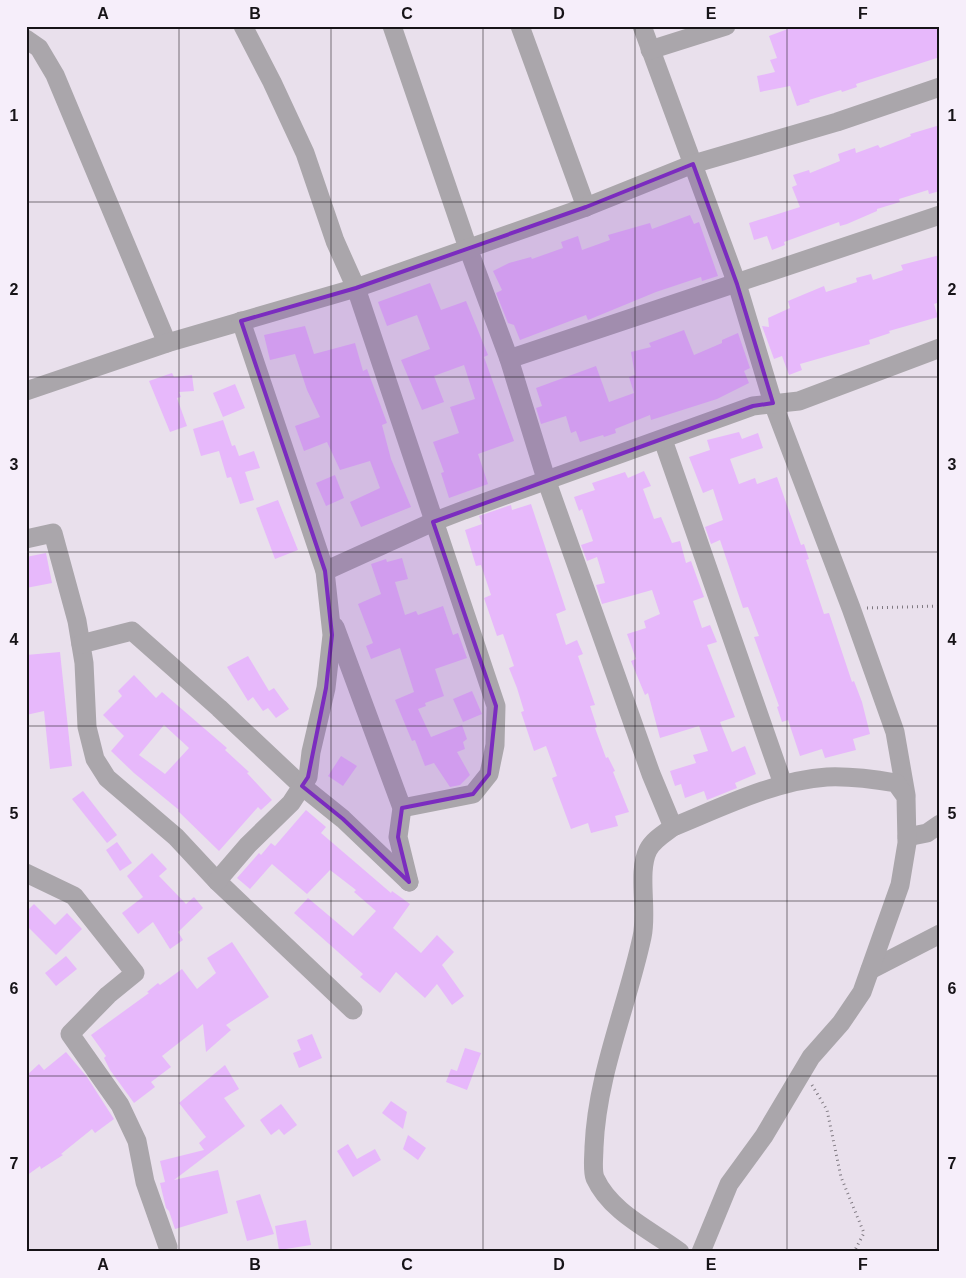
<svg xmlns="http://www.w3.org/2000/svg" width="966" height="1278" viewBox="0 0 966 1278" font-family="Arial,sans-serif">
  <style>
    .building { fill: #e7b8fb; fill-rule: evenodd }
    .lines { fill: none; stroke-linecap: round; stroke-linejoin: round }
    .path { stroke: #7f7981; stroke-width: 3; stroke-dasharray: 1 4; stroke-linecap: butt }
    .minor { stroke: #aaa6ab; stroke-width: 19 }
    .marked { fill: #7b2cbf; fill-opacity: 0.2; stroke: #7b2cbf; stroke-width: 4; stroke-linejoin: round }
    .grid { fill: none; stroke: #161317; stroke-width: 1; stroke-opacity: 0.55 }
    .neatline { fill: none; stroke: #161317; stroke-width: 2 }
    .grid-label { font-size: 16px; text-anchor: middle; font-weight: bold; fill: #161317 }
  </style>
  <rect width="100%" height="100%" fill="#e9e0ec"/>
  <!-- building -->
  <g class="building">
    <polygon points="796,26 940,26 940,57 856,84 857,87 842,92 841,90 809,100 810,102 797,106 790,86 760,92 757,76 775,72 770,60 777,58 769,36"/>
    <polygon points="940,125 940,191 929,194 928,190 899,199 900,202 877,209 877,211 847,224 840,226 839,222 784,242 785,245 772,250 767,236 754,240 749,223 800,207 792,187 797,185 793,175 809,170 810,173 840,161 838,154 855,148 856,153 878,145 880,148 911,136 910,134"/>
    <polygon points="690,215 694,224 699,222 718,276 702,281 701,277 656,292 588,320 586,315 520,340 514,325 508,323 496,293 502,290 493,271 509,263 531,257 532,259 563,248 561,242 578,236 582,250 610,240 608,235 650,223 652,229"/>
    <polygon points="940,255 940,302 934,304 938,317 889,331 890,333 869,340 870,344 800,364 802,370 789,375 782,356 774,359 762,326 769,327 768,318 790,308 788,301 824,286 826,292 857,282 856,278 871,274 873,280 903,270 901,265"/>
    <polygon points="430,283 441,310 466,301 488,355 484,357 514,441 478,454 488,484 449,498 441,473 444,472 433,442 459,433 450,407 475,399 464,365 434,376 444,402 422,410 401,360 430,349 417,315 387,326 378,302"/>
    <polygon points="305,326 314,354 355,343 363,371 367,369 387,423 382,425 391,459 411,507 361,527 350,502 380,488 370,461 340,470 327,442 304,451 295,426 320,417 307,390 295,354 270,360 264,335"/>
    <polygon points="684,330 694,355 722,343 722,340 738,333 750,368 744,371 749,383 717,399 651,420 650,415 615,429 616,433 604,437 603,435 580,442 576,431 571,433 566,416 541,424 536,408 542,406 536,388 596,366 609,402 634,393 629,377 635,375 631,352 651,347 649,343"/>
    <polygon points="172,373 174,377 192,375 194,391 179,392 181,397 177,398 187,426 170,432 149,381"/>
    <polygon points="235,384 245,408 223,417 213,393"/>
    <polygon points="223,420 232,446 235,445 239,456 254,451 260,468 245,472 254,500 240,504 231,477 227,478 219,451 201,456 193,429"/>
    <polygon points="739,432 742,439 758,433 763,448 730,459 739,484 755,478 757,484 777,477 801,545 804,544 809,559 806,560 824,614 829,613 852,682 854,681 862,702 870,734 853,739 856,750 825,758 822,749 800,756 788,720 782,722 777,707 779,706 754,637 759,636 748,607 743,608 720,540 711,544 705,527 723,520 713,489 703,493 689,457 710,450 707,440"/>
    <polygon points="644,471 651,486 643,489 654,519 661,517 672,543 680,541 686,563 691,561 704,597 693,601 702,628 710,625 717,642 707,645 735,717 720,722 732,752 745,746 756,774 735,783 737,788 707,800 704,791 685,798 681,784 675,786 670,771 696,763 693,755 708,751 699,726 660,738 648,693 645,695 631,661 636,659 627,634 646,628 644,621 660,614 652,590 602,604 596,585 605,583 597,557 587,561 581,545 593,541 582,509 579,511 574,497 595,490 592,483 625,472 628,478"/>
    <polygon points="335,475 344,498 326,506 316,483"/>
    <polygon points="278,500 298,550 275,559 256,508"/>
    <polygon points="531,504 566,610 556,614 566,645 577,640 583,654 578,656 595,705 590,706 597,727 595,728 606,758 608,757 615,771 613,772 629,812 615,816 618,826 591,833 588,823 571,829 552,778 557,776 546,746 534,751 521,712 524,711 517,688 509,668 514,666 503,634 497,636 484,598 491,595 481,565 476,566 465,530 482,524 479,516 511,505 512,510"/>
    <polygon points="46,553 52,583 26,588 26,557"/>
    <polygon points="402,558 408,579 395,582 405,615 416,611 418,615 443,606 453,635 458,633 467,658 435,669 444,696 425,703 426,706 418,709 431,737 462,725 467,739 463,742 465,749 457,752 470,775 460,785 450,787 434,763 425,766 415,740 412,741 407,729 395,700 414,692 400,648 371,659 366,646 373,643 358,604 381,594 371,564 386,559 387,562"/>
    <polygon points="60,652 72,766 50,769 44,711 26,715 26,655"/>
    <polygon points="248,656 269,691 274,688 289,709 276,718 268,708 263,711 253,697 248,701 227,667"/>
    <path d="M134,675L156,698L162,692L227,748L225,750L249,772L247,773L272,800L261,810L258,807L219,851L178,811L179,810L134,773L111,751L124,736L103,715L122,696L118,691ZM164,725L189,748L165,774L139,755Z"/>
    <polygon points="472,691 482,714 463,722 453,699"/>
    <polygon points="341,756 357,766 343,786 328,776"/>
    <polygon points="83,791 117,835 107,843 72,799"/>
    <polygon points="306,810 326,827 321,833 391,893 392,891 410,904 393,928 421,953 437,935 454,952 442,965 464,996 452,1005 437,984 425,998 396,972 380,993 360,977 363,974 294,913 308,898 353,936 376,911 354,892 356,890 330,870 307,894 272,864 250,889 237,878 259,853 261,855 271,843 275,846"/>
    <polygon points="117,842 132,863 120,871 106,850"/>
    <polygon points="152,853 167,869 159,876 186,904 194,897 203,908 178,932 183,940 170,949 153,922 138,934 122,913 143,897 127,876"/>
    <polygon points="34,904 55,925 67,913 82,929 56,955 26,925 26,912"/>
    <polygon points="232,942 269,997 226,1025 231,1030 206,1052 203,1024 162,1056 171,1067 151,1082 155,1087 134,1103 110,1070 104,1058 106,1056 91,1035 149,993 147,992 158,983 160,985 182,969 197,989 216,973 207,958"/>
    <polygon points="66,956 77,969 56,986 45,973"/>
    <polygon points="312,1034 322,1058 299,1068 293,1053 301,1050 297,1040"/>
    <polygon points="465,1048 481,1053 467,1090 446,1082 451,1069 457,1071"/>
    <polygon points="66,1052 87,1077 114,1119 95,1133 92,1129 61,1154 63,1155 41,1169 40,1166 26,1176 26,1076 39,1064 44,1070"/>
    <polygon points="225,1065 239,1089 224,1098 245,1126 174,1180 218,1170 228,1213 175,1229 169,1211 166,1208 160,1183 165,1182 160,1161 204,1150 199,1143 206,1137 179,1103"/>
    <polygon points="391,1101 407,1112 403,1129 382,1113"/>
    <polygon points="281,1104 297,1125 284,1135 279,1129 271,1135 260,1120"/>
    <polygon points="408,1135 426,1148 418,1160 403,1149"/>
    <polygon points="348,1144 357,1159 375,1149 381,1160 353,1177 337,1151"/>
    <polygon points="260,1194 274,1234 247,1241 236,1201"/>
    <polygon points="306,1220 311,1245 279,1250 275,1226"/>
  </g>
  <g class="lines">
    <!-- path -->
    <g class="path">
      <polyline points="867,608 940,606"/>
      <polyline points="812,1085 827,1110 841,1177 864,1233 854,1252"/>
    </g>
    <!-- minor -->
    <g class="minor">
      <polyline points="243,26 272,82 305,153 335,241 356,288 496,706 495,745 489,774 473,794 402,808"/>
      <polyline points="392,26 468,248 509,359 547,482 651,774 673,827"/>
      <polyline points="520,26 586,207"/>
      <polyline points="642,26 737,284 773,403 851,608 895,732 906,795"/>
      <polyline points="26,39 39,48 55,75 167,343"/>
      <polyline points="650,50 726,26"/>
      <polyline points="509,359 940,215"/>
      <polyline points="26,391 167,343 356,288 586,207 693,164 837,122 940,87"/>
      <polyline points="663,440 783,784"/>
      <polyline points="26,539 53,533 77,621 84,663 87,727 95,759 107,778 176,837 217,881 353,1010"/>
      <polyline points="325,571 433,522 464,510 753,406 799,401 940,348"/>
      <polyline points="335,627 402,808 398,837 409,882"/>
      <polyline points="81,644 132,631 219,708 302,786 343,819 409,882"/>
      <polyline points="907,837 927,833 940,824"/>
      <polyline points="26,873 74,896 135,973 108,995 70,1034 120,1105 137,1141 145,1182 168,1247"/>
      <polyline points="217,881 248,845 291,803 308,777 311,752 326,688 332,635 325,571 241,321"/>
      <polyline points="870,970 940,934"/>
      <path d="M680,1252C651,1230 611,1213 595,1178C592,1170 594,1156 594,1147C597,1074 627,1007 642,937C648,911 637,872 648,850C653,840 665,833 673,827C720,808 776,780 827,777C850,776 873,779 896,783L906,797L907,843L900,885L862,992L841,1023L811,1057L764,1136L729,1184L701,1252"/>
    </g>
  </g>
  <!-- marked area -->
  <path class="marked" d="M693,164L737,284L773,403L753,406L433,522L496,706L489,774L473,794L402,808L398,837L409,882L343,819L302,786L308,777L326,688L332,635L325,571L241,321L356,288L586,207Z"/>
  <!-- grid -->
  <path class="grid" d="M179,26V1252M331,26V1252M483,26V1252M635,26V1252M787,26V1252M26,202H940M26,377H940M26,552H940M26,726H940M26,901H940M26,1076H940"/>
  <!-- border -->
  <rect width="966" height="1278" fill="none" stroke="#f6eefa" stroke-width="55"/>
  <rect x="28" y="28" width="910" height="1222" class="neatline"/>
  <g class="grid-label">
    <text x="103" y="19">A</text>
    <text x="255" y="19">B</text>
    <text x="407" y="19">C</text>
    <text x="559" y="19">D</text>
    <text x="711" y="19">E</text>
    <text x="863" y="19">F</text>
    <text x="14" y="121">1</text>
    <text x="952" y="121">1</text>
    <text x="14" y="295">2</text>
    <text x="952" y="295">2</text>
    <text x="14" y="470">3</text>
    <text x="952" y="470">3</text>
    <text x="14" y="645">4</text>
    <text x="952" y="645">4</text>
    <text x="14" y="819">5</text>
    <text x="952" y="819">5</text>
    <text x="14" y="994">6</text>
    <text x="952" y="994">6</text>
    <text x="14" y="1169">7</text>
    <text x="952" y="1169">7</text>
    <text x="103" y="1270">A</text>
    <text x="255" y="1270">B</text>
    <text x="407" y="1270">C</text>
    <text x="559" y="1270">D</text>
    <text x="711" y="1270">E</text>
    <text x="863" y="1270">F</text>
  </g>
</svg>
